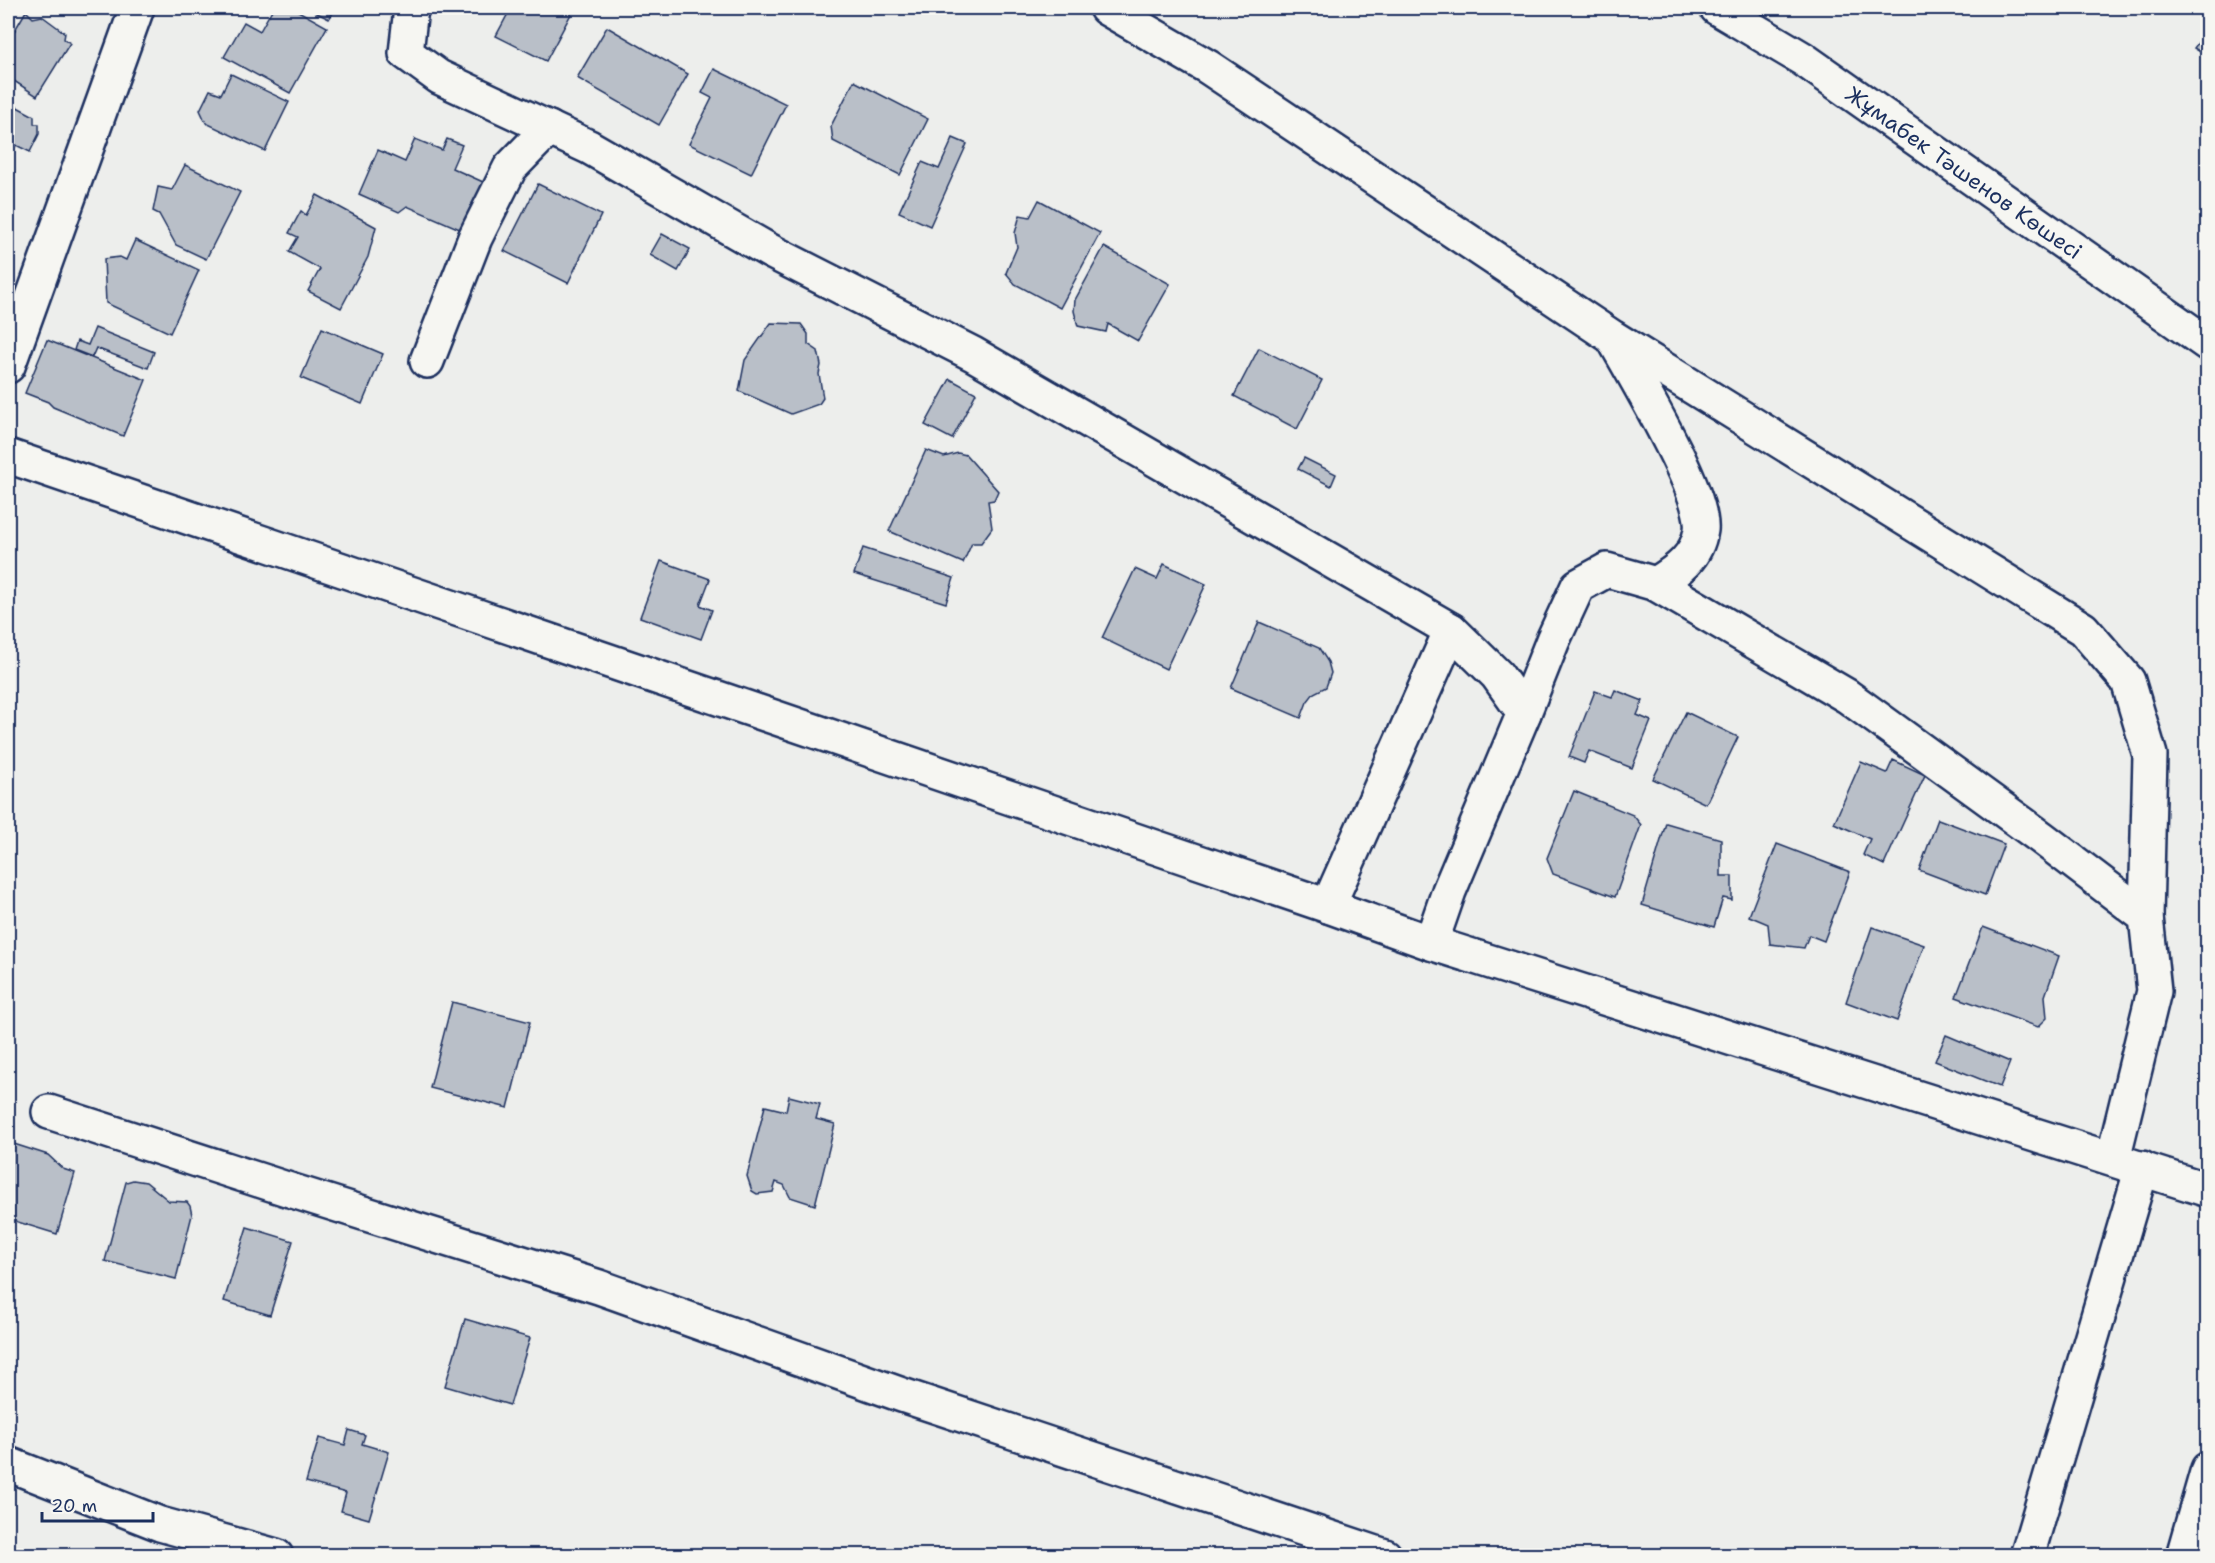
<svg xmlns="http://www.w3.org/2000/svg" width="2215" height="1563" viewBox="0 0 2215 1563" font-family="'Shantell Sans',sans-serif">
  <style>
    .building { fill: #b9bfc8; stroke: #1b2f5e; stroke-width: 1.5 }
    .lines { fill: none; stroke-linecap: round; stroke-linejoin: round }
    .street-casing { stroke: #1b2f5e; stroke-width: 38 }
    .secondary-casing { stroke: #1b2f5e; stroke-width: 38 }
    .street { stroke: #f6f6f2; stroke-width: 33 }
    .secondary { stroke: #f6f6f2; stroke-width: 33 }
    .labels { text-anchor: middle; stroke-width: 6; stroke-linejoin: round; paint-order: stroke }
    .street-label { font-size: 22px; fill: #1b2f5e; stroke: #f6f6f2 }
  </style>
  <rect width="100%" height="100%" fill="#edeeec"/>
  <filter id="ink" filterUnits="userSpaceOnUse"><feTurbulence type="fractalNoise" baseFrequency=".0167" numOctaves="2"/><feDisplacementMap in="SourceGraphic" scale="12" xChannelSelector="R" yChannelSelector="G"/><feConvolveMatrix kernelMatrix="1 2 1 2 8 2 1 2 1" color-interpolation-filters="sRGB"/></filter>
  <g filter="url(#ink)">
    <!-- building -->
    <g class="building">
      <polygon points="273,8 293,8 327,27 290,93 224,57 244,22 260,31"/>
      <polygon points="307,8 336,8 329,19"/>
      <polygon points="511,8 563,8 572,12 546,61 496,36"/>
      <polygon points="26,11 33,18 42,16 65,33 64,39 70,43 37,96 8,77 8,42"/>
      <polygon points="607,27 688,74 659,125 577,78"/>
      <polygon points="2208,30 2208,57 2194,48"/>
      <polygon points="714,69 786,104 751,174 689,144 712,98 702,93"/>
      <polygon points="231,74 289,102 265,151 206,123 200,110 210,90 221,94"/>
      <polygon points="854,81 928,119 900,175 833,141 831,126"/>
      <polygon points="8,102 34,116 34,124 39,124 39,134 30,152 16,145 11,154 8,152"/>
      <polygon points="953,138 967,144 930,226 899,212 922,162 939,169"/>
      <polygon points="415,139 442,150 447,139 462,145 452,168 483,182 462,230 407,206 399,212 359,194 378,150 405,162"/>
      <polygon points="185,165 240,192 206,259 176,245 159,214 153,211 158,187 172,190"/>
      <polygon points="538,184 601,215 568,283 504,251"/>
      <polygon points="317,195 376,227 368,257 341,308 308,291 320,269 289,252 298,237 289,233 301,211 306,215"/>
      <polygon points="1039,200 1100,233 1060,308 1015,284 1006,273 1017,247 1015,233 1020,215 1030,217"/>
      <polygon points="662,234 690,249 678,271 650,255"/>
      <polygon points="135,240 199,270 170,333 106,303 104,259 120,257 126,260"/>
      <polygon points="1104,247 1170,284 1138,341 1108,324 1106,332 1078,326 1074,311 1075,300"/>
      <polygon points="771,323 801,324 808,334 808,344 818,351 821,365 819,374 823,398 819,404 791,414 739,391 745,360"/>
      <polygon points="95,328 154,352 148,368 96,348 92,357 74,350 77,341 88,345"/>
      <polygon points="322,328 383,354 362,404 301,378"/>
      <polygon points="47,340 146,380 123,436 53,407 48,402 25,393"/>
      <polygon points="1259,348 1322,380 1297,429 1234,396"/>
      <polygon points="950,379 976,393 952,439 925,425"/>
      <polygon points="926,450 944,457 958,453 966,455 998,491 994,500 988,501 992,528 981,543 972,543 963,563 889,531"/>
      <polygon points="1304,458 1336,474 1331,486 1298,469"/>
      <polygon points="863,548 954,578 946,603 854,574"/>
      <polygon points="661,561 710,579 700,605 712,610 701,639 640,617"/>
      <polygon points="1164,564 1206,584 1166,669 1102,638 1135,569 1157,579"/>
      <polygon points="1259,622 1319,648 1328,662 1331,673 1326,687 1314,693 1307,702 1301,718 1231,688"/>
      <polygon points="1615,690 1643,701 1637,715 1651,721 1632,768 1589,751 1584,763 1569,757 1595,691 1612,697"/>
      <polygon points="1686,712 1738,737 1706,804 1653,779"/>
      <polygon points="1893,760 1925,775 1884,865 1863,855 1870,839 1834,823 1861,762 1887,773"/>
      <polygon points="1574,791 1633,815 1641,825 1615,897 1553,874 1547,858"/>
      <polygon points="1938,819 2004,844 1985,895 1919,870"/>
      <polygon points="1666,823 1721,839 1721,876 1732,876 1732,900 1723,898 1714,927 1642,905"/>
      <polygon points="1777,844 1850,872 1824,941 1809,935 1804,948 1770,944 1768,924 1749,916"/>
      <polygon points="1872,927 1924,945 1897,1021 1846,1002"/>
      <polygon points="1983,927 2059,956 2045,996 2047,1018 2038,1027 1956,997"/>
      <polygon points="452,1002 530,1022 508,1108 430,1088"/>
      <polygon points="1946,1035 2010,1062 2000,1087 1935,1061"/>
      <polygon points="789,1096 820,1104 816,1119 835,1124 815,1205 790,1197 784,1185 776,1182 773,1192 757,1194 752,1191 747,1176 765,1106 786,1111"/>
      <polygon points="14,1144 48,1155 63,1169 75,1173 57,1234 8,1219 8,1167"/>
      <polygon points="133,1180 146,1182 169,1201 187,1202 190,1206 192,1215 176,1279 105,1261 126,1182"/>
      <polygon points="247,1227 293,1241 270,1315 224,1301"/>
      <polygon points="465,1319 530,1338 510,1405 445,1386"/>
      <polygon points="349,1430 365,1435 362,1444 389,1452 369,1519 341,1511 346,1493 306,1482 319,1438 345,1445"/>
    </g>
    <g class="lines">
      <defs>
        <g id="street">
          <polyline points="411,8 406,53 439,77 589,147 770,251 973,354 1451,630 1497,675 1524,713 1449,891 1431,943"/>
          <polyline points="1106,8 1208,67 1612,337 2083,629 2128,681 2150,755 2146,917"/>
          <path id="s1" d="M1717,8L1803,59L2208,344"/>
          <path d="M1613,338C1633,374 1706,494 1701,530C1697,557 1678,570 1656,584"/>
          <polyline points="427,361 475,238 510,168 549,128"/>
          <polyline points="8,366 137,8"/>
          <polyline points="8,456 1328,906 1431,943 2208,1190"/>
          <polyline points="1524,713 1553,640 1578,586 1607,570 1656,584 1847,696 2042,838 2146,917 2154,991 2113,1159"/>
          <polyline points="1328,906 1451,630"/>
          <polyline points="49,1112 293,1191 599,1287 902,1395 1385,1556"/>
          <polyline points="8,1464 160,1524 276,1556"/>
          <polyline points="2027,1556 2142,1168"/>
        </g>
        <polyline id="secondary" points="2183,1556 2208,1469"/>
      </defs>
      <!-- street casing -->
      <use href="#street" class="street-casing"/>
      <!-- secondary casing -->
      <use href="#secondary" class="secondary-casing"/>
      <!-- street -->
      <use href="#street" class="street"/>
      <!-- secondary -->
      <use href="#secondary" class="secondary"/>
    </g>
  </g>
  <g class="labels">
    <!-- street labels -->
    <g class="street-label">
      <text dy="8" stroke="none"><textPath href="#s1" startOffset="297">Жұмабек Тәшенов Көшесі</textPath></text>
    </g>
  </g>
  <!-- margin -->
  <rect width="2215" height="1563" fill="none" stroke="#f6f6f2" stroke-width="30"/>
  <rect x="15" y="15" width="2185" height="1533" fill="none" stroke="#1b2f5e" stroke-width="2" filter="url(#ink)"/>
  <!-- scale -->
  <path d="M42 1512v9h111v-9" fill="none" stroke="#1b2f5e" stroke-width="3"/>
  <text x="51" y="1512" font-size="18" fill="#1b2f5e" stroke="#f6f6f2" stroke-width="4.5" paint-order="stroke">20 m</text>
</svg>
